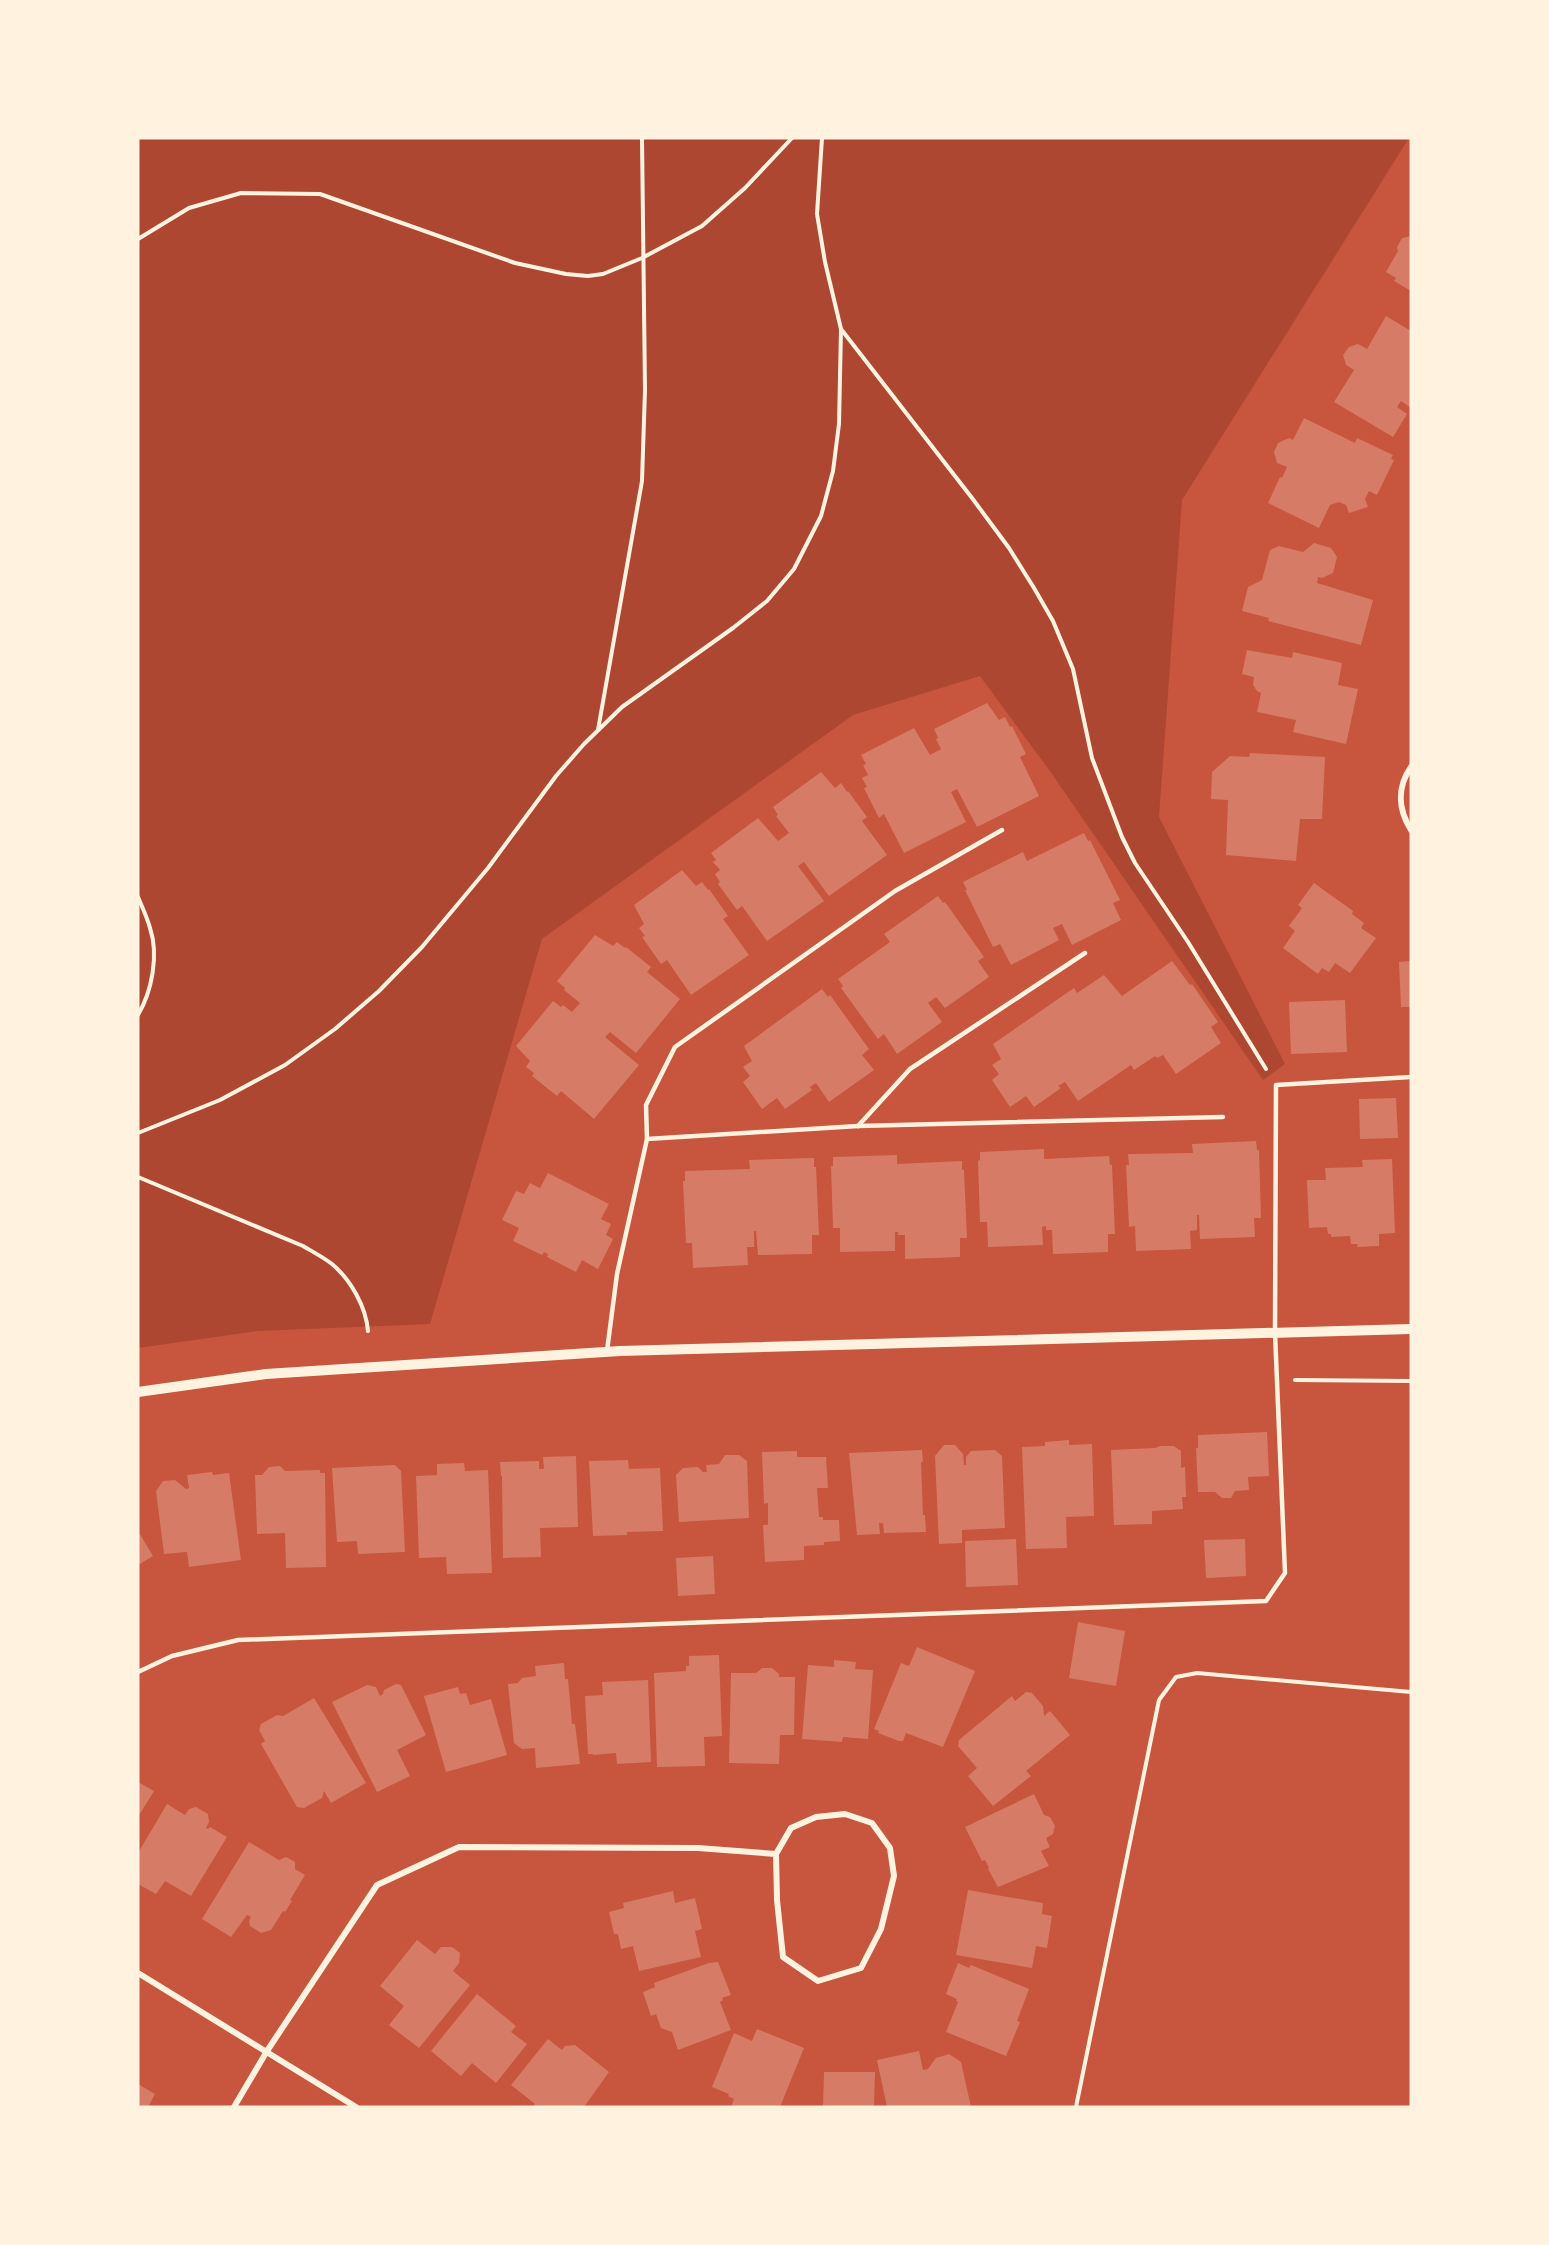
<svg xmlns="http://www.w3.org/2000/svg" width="1549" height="2245" viewBox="0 0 1549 2245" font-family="Mulish,sans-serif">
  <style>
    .green { fill: #ae4732 }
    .building { fill: #d67c66 }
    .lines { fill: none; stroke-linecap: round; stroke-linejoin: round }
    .path { stroke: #fff3e0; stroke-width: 4 }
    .service { stroke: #fff3e0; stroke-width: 4.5 }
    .minor { stroke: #fff3e0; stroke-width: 6 }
    .tertiary { stroke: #fff3e0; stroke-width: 10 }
  </style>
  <rect width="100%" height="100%" fill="#c8553d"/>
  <!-- green -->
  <polygon class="green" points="138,138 1409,138 1182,500 1159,817 1285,1064 1263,1080 1052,774 980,676 853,715 542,939 430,1324 258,1331 138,1348"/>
  <!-- building -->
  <g class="building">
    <polygon points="1411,236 1411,291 1394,281 1396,278 1386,272 1398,251 1397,247 1402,238"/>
    <polygon points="1386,316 1411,331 1411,408 1401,401 1397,407 1407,414 1393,437 1334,402 1354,370 1346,365 1343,355 1349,347 1358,344 1367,349"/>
    <polygon points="1304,418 1355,443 1357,438 1393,455 1391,459 1394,460 1377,495 1369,491 1365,499 1368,507 1349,513 1346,505 1339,502 1330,505 1319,528 1268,503 1280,477 1282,478 1287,467 1277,463 1274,452 1278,443 1289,438 1293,440"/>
    <polygon points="1314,543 1331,548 1337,557 1333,573 1322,578 1318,577 1317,583 1373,600 1361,645 1268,621 1269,618 1242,611 1248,587 1262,580 1270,550 1279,546 1303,552"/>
    <polygon points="1247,650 1292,658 1293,652 1342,663 1338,685 1358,689 1346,744 1293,732 1296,720 1257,712 1261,693 1257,691 1253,685 1254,677 1242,674"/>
    <polygon points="987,703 999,720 1005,717 1010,727 1012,726 1026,754 1020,757 1039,796 977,827 957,789 951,792 966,822 904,853 884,814 879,818 864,788 867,787 862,778 868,775 863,765 866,764 861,755 914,728 930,755 941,749 936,739 938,738 934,729"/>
    <polygon points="1250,753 1325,757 1322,819 1300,819 1296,861 1226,855 1228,800 1211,799 1212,772 1230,756 1249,757"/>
    <polygon points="821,772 835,788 841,783 847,792 848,791 867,817 862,821 887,855 829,896 804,862 798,866 824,901 767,941 742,906 737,910 718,884 720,882 715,874 720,870 713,862 716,860 711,853 758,818 778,841 789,833 776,816 778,815 773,807"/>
    <polygon points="1084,833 1088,841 1090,840 1120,900 1113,903 1121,920 1072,945 1062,924 1053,928 1059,940 1011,965 1000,944 993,947 965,890 967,890 963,882 1023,852 1027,861"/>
    <polygon points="682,870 696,886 702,882 708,890 709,889 728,916 723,919 749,955 691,995 667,960 661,964 642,937 645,936 639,928 644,924 634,905"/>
    <polygon points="1314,883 1353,911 1352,914 1364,923 1361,928 1376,938 1350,973 1335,963 1329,972 1322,968 1318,974 1283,948 1295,931 1289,926 1302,908 1298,905"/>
    <polygon points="938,896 943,903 945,902 984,957 978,961 989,977 945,1008 936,997 928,1003 942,1022 897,1054 884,1034 878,1039 841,988 843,986 838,979 890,942 884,934"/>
    <polygon points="595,935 613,946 617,942 625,948 626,947 651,967 647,972 680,999 636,1053 610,1032 605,1037 639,1065 594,1119 561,1091 557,1096 532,1076 534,1073 526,1067 530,1061 516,1046 553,1001 561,1007 563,1005 572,1012 580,1003 564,990 565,988 557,981"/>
    <polygon points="1172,961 1190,985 1192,984 1218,1022 1211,1027 1221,1043 1176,1074 1163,1055 1157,1058 1155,1056 1134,1070 1131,1065 1078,1101 1065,1082 1058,1086 1061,1088 1034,1107 1026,1096 1010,1107 992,1080 999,1074 992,1065 1001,1059 993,1044 1074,988 1077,993 1104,975 1122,996"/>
    <polygon points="1411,961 1411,1007 1401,1007 1399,962"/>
    <polygon points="822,989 828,997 830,995 869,1049 862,1055 874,1070 829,1102 816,1083 810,1087 812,1090 785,1109 777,1098 762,1109 743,1082 750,1076 743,1067 752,1061 744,1046"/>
    <polygon points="1345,1000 1347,1052 1291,1054 1289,1002"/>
    <polygon points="1396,1098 1398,1138 1360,1139 1359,1099"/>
    <polygon points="1256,1141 1257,1150 1259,1150 1261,1218 1254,1218 1255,1237 1200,1239 1199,1215 1197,1215 1197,1230 1190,1231 1191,1249 1136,1251 1135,1226 1129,1227 1126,1165 1129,1165 1128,1154 1193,1153 1192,1144"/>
    <polygon points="1044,1149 1044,1159 1109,1156 1110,1165 1112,1165 1115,1234 1108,1234 1108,1252 1053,1254 1052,1230 1046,1230 1046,1226 1042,1227 1043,1245 988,1247 987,1222 980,1222 978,1161 980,1160 980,1152"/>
    <polygon points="897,1155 897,1164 962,1161 962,1170 964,1170 967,1238 960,1238 960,1257 905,1259 905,1235 898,1235 898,1232 895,1232 895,1251 840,1252 840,1228 833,1228 831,1166 833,1166 833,1157"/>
    <polygon points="814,1158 814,1167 816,1167 819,1235 812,1235 812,1254 758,1255 756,1231 754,1231 754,1247 747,1247 748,1265 693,1268 692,1243 686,1243 683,1181 685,1181 685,1171 750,1169 749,1160"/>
    <polygon points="1392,1159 1395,1233 1379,1234 1379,1246 1357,1247 1358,1244 1351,1244 1350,1236 1331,1237 1331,1234 1328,1234 1327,1227 1309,1228 1307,1180 1326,1180 1325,1168 1363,1167 1362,1160"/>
    <polygon points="548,1173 609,1204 601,1219 611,1224 606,1235 613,1239 598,1269 582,1260 576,1272 547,1257 548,1254 544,1252 542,1255 513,1241 519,1228 502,1220 516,1191 524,1194 530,1183 540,1188"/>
    <polygon points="1267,1432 1269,1476 1248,1477 1249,1490 1235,1491 1231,1498 1222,1498 1215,1492 1198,1492 1196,1448 1198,1448 1198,1435"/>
    <polygon points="1069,1440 1069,1445 1092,1444 1094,1516 1066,1517 1067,1548 1026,1549 1022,1447 1045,1446 1045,1442"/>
    <polygon points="944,1445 955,1445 963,1454 964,1465 966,1465 966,1457 971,1451 995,1450 1002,1456 1005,1528 962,1530 962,1543 939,1544 935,1456"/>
    <polygon points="1160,1446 1174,1446 1181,1451 1181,1468 1185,1467 1186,1497 1182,1497 1183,1509 1152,1511 1152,1524 1114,1525 1111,1450 1155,1448"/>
    <polygon points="922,1450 923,1462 921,1462 923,1515 925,1515 926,1532 884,1533 883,1523 879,1523 880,1534 857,1535 849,1453"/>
    <polygon points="797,1451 797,1457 826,1457 828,1488 817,1488 819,1517 823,1517 823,1520 839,1520 840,1541 824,1542 824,1545 804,1546 804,1560 765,1562 763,1525 768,1525 768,1503 764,1504 762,1452"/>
    <polygon points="725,1455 739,1455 747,1461 749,1518 679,1522 676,1475 683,1468 698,1467 703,1472 707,1472 706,1465 719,1464"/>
    <polygon points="576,1456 578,1527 540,1528 541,1557 503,1558 502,1476 501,1476 500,1462 539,1461 539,1469 544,1469 543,1457"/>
    <polygon points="628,1460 629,1469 660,1468 663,1531 627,1532 627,1535 593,1536 589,1461"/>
    <polygon points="464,1463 465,1471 488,1470 492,1573 447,1574 446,1557 419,1558 416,1476 437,1475 437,1464"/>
    <polygon points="395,1465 401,1471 405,1552 358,1554 357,1541 337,1542 332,1468"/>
    <polygon points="280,1466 285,1471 320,1470 320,1473 325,1473 326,1567 286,1568 285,1533 257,1534 255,1475 262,1475 269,1467"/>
    <polygon points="212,1472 213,1475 229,1473 241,1560 189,1567 187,1552 164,1554 156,1491 163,1481 175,1480 186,1489 189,1488 187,1475"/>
    <polygon points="138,1531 153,1556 138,1565"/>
    <polygon points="1016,1539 1018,1585 966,1587 965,1541"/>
    <polygon points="1245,1539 1246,1576 1206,1578 1204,1540"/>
    <polygon points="713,1556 715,1594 678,1596 676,1558"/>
    <polygon points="1078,1622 1125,1631 1116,1686 1069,1678"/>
    <polygon points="917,1647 975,1671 943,1747 906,1733 903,1741 899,1741 878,1733 879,1731 874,1729 901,1663 909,1666"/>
    <polygon points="719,1655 722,1736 704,1737 705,1766 657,1767 654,1673 686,1671 686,1666 689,1666 689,1656"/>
    <polygon points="834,1660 856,1662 855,1669 873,1670 868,1739 843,1737 842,1742 802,1739 808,1665 834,1667"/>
    <polygon points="564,1663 565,1679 568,1679 572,1724 575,1724 580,1764 536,1768 535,1748 522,1749 514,1743 508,1684 518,1683 522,1678 536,1676 535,1666"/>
    <polygon points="762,1668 772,1668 779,1674 779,1677 795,1677 794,1735 780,1735 779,1764 729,1763 731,1673 756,1673"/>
    <polygon points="648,1680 651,1762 617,1764 616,1753 593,1755 593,1754 588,1754 585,1696 603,1695 602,1682"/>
    <polygon points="396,1684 401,1685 426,1735 397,1750 410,1776 377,1792 332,1702 367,1685 376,1687 380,1696 383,1694 384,1690"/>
    <polygon points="458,1687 460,1694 466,1693 470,1705 491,1699 507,1755 446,1772 424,1696"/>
    <polygon points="1026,1692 1032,1693 1043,1706 1044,1716 1050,1711 1070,1735 1026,1771 1031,1776 993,1806 968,1776 977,1768 958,1746 959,1740 1012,1696 1015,1701"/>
    <polygon points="314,1698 366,1783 331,1803 324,1791 322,1798 304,1808 297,1807 261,1744 265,1741 259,1730 261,1724 277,1715 283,1716"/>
    <polygon points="138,1782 154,1791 138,1817"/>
    <polygon points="1034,1794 1044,1815 1050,1817 1055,1826 1053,1834 1046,1838 1050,1847 1041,1851 1049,1866 998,1887 988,1869 989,1868 985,1860 982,1861 965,1827"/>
    <polygon points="167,1804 185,1815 189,1809 196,1807 208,1814 209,1822 206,1828 208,1829 210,1827 227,1837 191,1896 165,1881 156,1894 138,1884 138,1853"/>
    <polygon points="249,1842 279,1860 286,1857 295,1862 295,1869 305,1875 290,1900 292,1901 285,1912 283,1911 271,1930 261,1933 250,1926 249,1921 251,1917 247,1915 231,1937 202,1919"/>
    <polygon points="968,1890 1043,1903 1042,1914 1052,1916 1047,1948 1036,1946 1032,1968 956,1955"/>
    <polygon points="673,1891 675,1903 695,1898 702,1929 695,1931 701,1957 639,1971 633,1946 621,1949 618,1934 614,1934 609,1912 624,1908 623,1903"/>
    <polygon points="417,1940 435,1954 441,1947 452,1947 460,1953 459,1963 453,1971 470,1985 419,2048 389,2025 404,2006 380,1986"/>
    <polygon points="718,1962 731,1995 722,1998 723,2000 720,2002 731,2030 678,2050 672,2032 661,2028 656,2014 651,2016 643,1992 655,1987 654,1983 709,1963"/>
    <polygon points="958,1963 969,1968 971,1965 1029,1989 1017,2021 1020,2022 1006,2056 946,2032 958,2002 956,2001 957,1999 946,1994"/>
    <polygon points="477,1994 516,2026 511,2032 527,2044 496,2083 472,2063 461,2076 431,2051"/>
    <polygon points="757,2029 804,2048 780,2107 731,2107 734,2099 728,2096 729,2094 712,2087 734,2033 752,2041"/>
    <polygon points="548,2039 562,2050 565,2046 575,2045 609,2072 584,2107 532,2107 535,2104 511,2085"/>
    <polygon points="919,2051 923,2070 928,2069 936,2058 949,2054 961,2062 971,2107 887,2107 877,2060"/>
    <polygon points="824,2072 875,2072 874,2107 823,2107"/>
    <polygon points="138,2084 155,2094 148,2107 138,2107"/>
  </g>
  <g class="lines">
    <!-- path -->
    <g class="path">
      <polyline points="138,239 189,208 241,193 320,194 515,263 566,274 588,276 603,274 642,258 702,226 745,188 792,138"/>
      <polyline points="841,329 972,498 1009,548 1034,588 1053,621 1073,669 1092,758 1122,837 1135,863 1188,942 1266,1069"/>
      <polyline points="598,730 642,481 645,390 642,138"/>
      <path d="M138,897C142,907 147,917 150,928C159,955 152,991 138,1015"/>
      <polyline points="138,1133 220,1100 285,1065 335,1029 379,991 422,947 488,868 556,776 584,744 622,707 733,628 767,601 794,569 821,516 833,471 839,424 841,329 825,262 817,214 822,138"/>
      <path d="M138,1177L303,1246C313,1252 323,1257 332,1264C351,1280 366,1307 368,1331"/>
      <polyline points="1295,1380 1411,1381"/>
      <polyline points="1076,2107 1159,1700 1176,1677 1197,1673 1411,1692"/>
    </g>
    <!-- service -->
    <g class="service">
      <polyline points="858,1126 910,1069 1085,953"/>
      <polyline points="647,1139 646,1105 675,1047 895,891 1002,830"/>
      <polyline points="607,1351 617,1274 647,1139 858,1126 1223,1117"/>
      <polyline points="138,1672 172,1656 238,1640 1266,1601 1285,1573 1275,1333 1276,1085 1411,1077"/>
    </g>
    <!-- minor -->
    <g class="minor">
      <path d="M1411,767C1397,787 1398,809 1411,830"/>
      <polyline points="138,1973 356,2107"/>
      <polyline points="234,2107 267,2051 377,1885 459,1847 698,1848 776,1854 777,1900 783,1957 818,1981 861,1968 881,1929 894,1876 890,1848 872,1823 845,1814 816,1817 791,1828 776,1854"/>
    </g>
    <!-- tertiary -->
    <polyline class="tertiary" points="138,1392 266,1374 620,1351 1411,1329"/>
  </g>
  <!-- border -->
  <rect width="1549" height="2245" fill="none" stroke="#fff3e0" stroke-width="279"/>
</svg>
